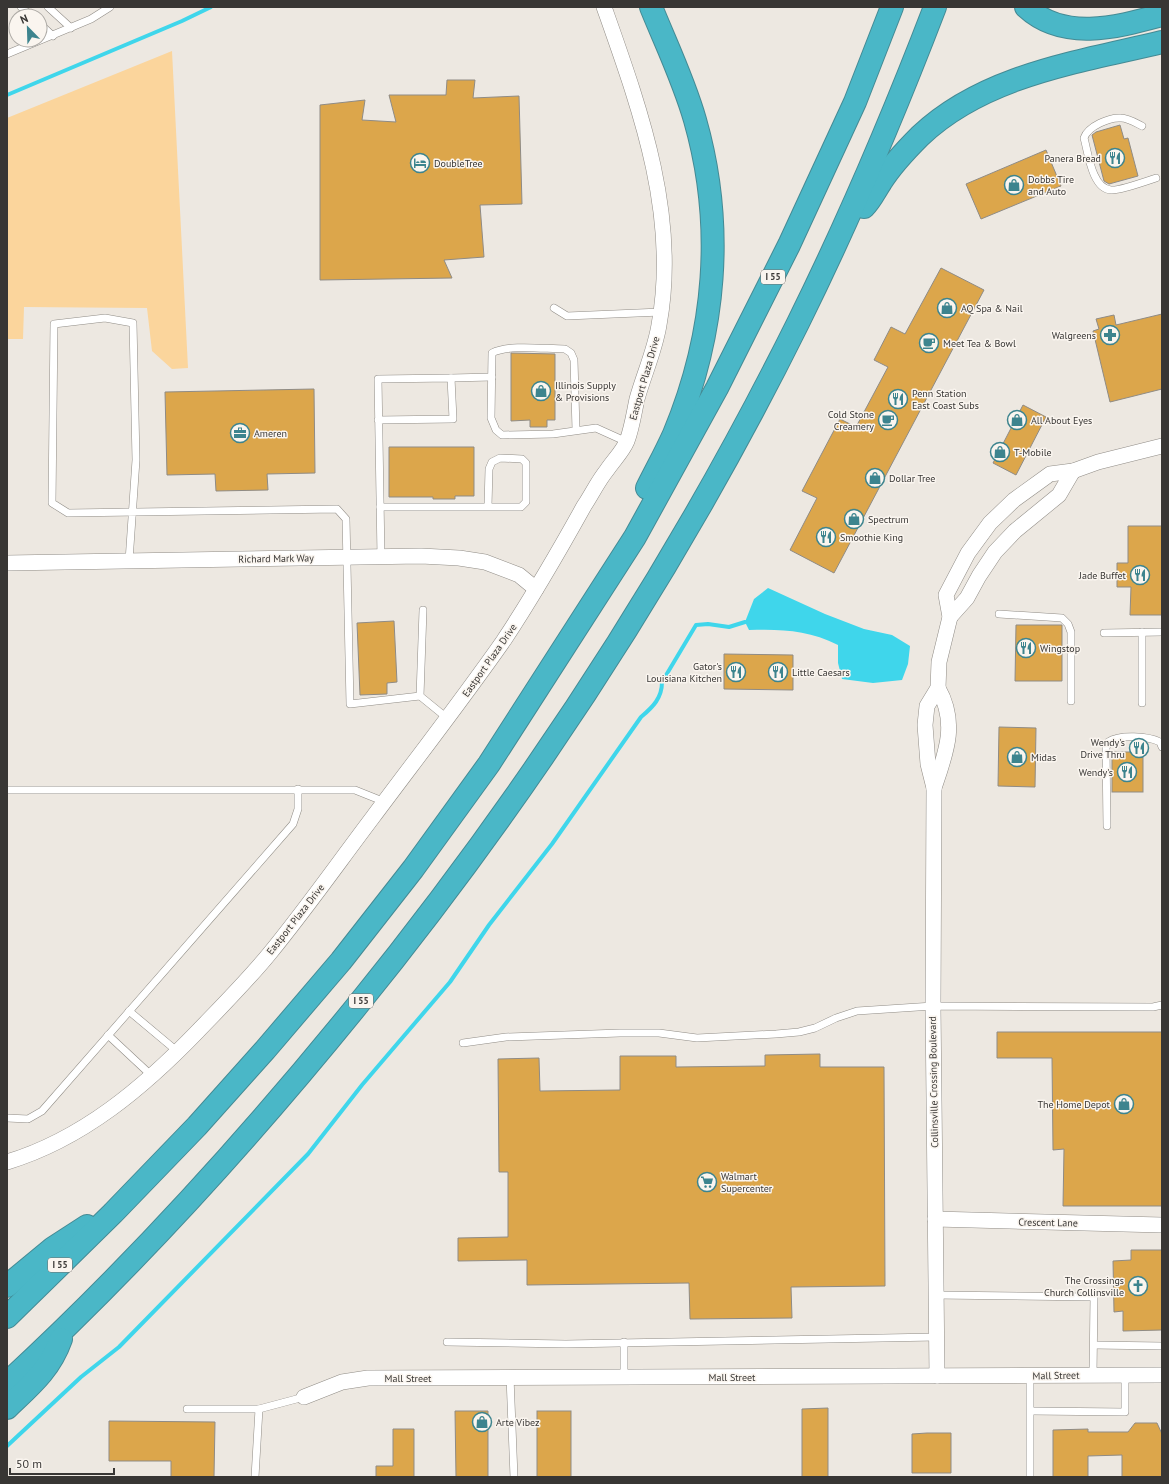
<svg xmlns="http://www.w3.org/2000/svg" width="1169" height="1484" viewBox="0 0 1169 1484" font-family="'PT Sans',sans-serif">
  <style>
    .green { fill: #fbd59c }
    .water { fill: #3fd6eb }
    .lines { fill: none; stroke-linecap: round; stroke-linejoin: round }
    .stream { stroke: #3fd6eb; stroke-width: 4 }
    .building { fill: #dca64b; stroke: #8f8b85 }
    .lane-casing { stroke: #908c86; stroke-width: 8 }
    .street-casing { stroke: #908c86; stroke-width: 16 }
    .highway-casing { stroke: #448a94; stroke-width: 24 }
    .lane { stroke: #fff; stroke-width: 7 }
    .street { stroke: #fff; stroke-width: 15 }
    .highway { stroke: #4ab7c7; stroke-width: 22 }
    .labels { text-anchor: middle; stroke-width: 3; stroke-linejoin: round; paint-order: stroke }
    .shield { fill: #faf5ef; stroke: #726f6c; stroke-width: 1 }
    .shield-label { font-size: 9px; font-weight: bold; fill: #383634 }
    .poi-label { font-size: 10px; fill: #383634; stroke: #faf5ef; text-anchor: start }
    .street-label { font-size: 10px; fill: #383634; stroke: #faf5ef }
  </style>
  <rect width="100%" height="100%" fill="#ede8e1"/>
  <!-- green -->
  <polygon class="green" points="172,51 188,368 172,369 152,351 147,308 24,307 23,339 7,339 7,118"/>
  <!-- water -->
  <path class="water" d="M768,588L825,614L864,629L892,635L910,646L908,664L902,680L873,683L842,679L838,663V645C808,630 782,629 749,630L745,622L754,599Z"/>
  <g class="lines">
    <!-- stream -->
    <g class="stream">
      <polyline points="7,95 182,21 211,7"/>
      <path d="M7,1446L81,1377L119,1347L308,1154L362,1085L450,982L489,925L552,844L641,717C653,707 662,698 662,682L696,625L708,624L729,627L745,622"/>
    </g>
  </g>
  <!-- building -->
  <g class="building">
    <polygon points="447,80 475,80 473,98 519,96 522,204 480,205 484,257 444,260 452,278 320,280 320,105 365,100 362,120 396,122 389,95 446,95"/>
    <polygon points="1120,125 1124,139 1128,138 1138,176 1109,184 1104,181 1092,135 1096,132"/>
    <polygon points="1046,150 1061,186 981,219 966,184"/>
    <polygon points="941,268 984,290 834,573 790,550 817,498 802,491 840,419 856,427 888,367 874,360 891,327 905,334"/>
    <polygon points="1162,314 1162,389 1110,402 1093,331 1099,329 1096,319 1114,315 1116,325"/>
    <polygon points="511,353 555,354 555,420 547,420 547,427 530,427 530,420 511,421"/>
    <polygon points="314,389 315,473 267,474 268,490 216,491 215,474 167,475 165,392"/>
    <polygon points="1023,405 1046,417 1016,475 993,463"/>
    <polygon points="389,447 474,447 474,496 455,496 455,499 433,499 433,497 389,497"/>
    <polygon points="1128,526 1162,526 1162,615 1130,615 1131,587 1117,587 1117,563 1128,563"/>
    <polygon points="394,621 397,682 387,683 387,694 360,695 357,623"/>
    <polygon points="1016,625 1062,625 1062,681 1015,681"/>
    <polygon points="724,654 793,655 793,690 724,689"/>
    <polygon points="999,727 1036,728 1035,787 998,786"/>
    <rect x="1112" y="752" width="31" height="40"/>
    <polygon points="997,1032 1162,1032 1162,1206 1063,1206 1064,1149 1053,1150 1052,1058 997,1058"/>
    <polygon points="820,1054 820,1067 884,1067 885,1286 791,1287 792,1318 690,1319 689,1283 527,1285 527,1260 458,1261 458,1238 508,1237 508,1172 499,1172 498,1059 539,1058 540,1091 620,1090 620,1056 676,1056 676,1067 765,1066 765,1055"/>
    <polygon points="1131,1250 1162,1250 1162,1330 1123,1331 1123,1311 1114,1312 1113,1261 1131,1260"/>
    <polygon points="828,1408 828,1477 802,1477 802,1409"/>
    <polygon points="455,1411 488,1411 488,1477 456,1477"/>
    <rect x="537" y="1411" width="34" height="66"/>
    <polygon points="109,1421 215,1422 214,1477 171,1477 171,1461 109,1461"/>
    <polygon points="1135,1423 1157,1423 1162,1434 1162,1477 1122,1477 1122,1455 1088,1456 1088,1477 1053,1477 1053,1430 1088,1429 1088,1432 1128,1432"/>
    <polygon points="393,1429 414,1429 414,1477 376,1477 376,1466 393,1466"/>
    <polygon points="927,1433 951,1433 951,1473 912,1473 912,1434"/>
  </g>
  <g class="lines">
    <defs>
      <g id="lane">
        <polyline points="21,7 31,16"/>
        <polyline points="48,7 71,28"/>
        <polyline points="40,24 53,36"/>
        <polyline points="7,54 91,19 110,7"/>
        <path d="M1142,126C1136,123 1128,118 1121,118C1110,117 1088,126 1084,138C1088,152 1092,189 1111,190C1119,191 1147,181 1156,178"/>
        <polyline points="554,308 567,316 661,312"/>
        <polyline points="451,378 492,377"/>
        <polyline points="378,420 453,419 451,378 378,379 381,557"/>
        <path d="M576,430L574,360L571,353L565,349C544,349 510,344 492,353L491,418L496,430L502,435L553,434L596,428L627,442"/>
        <polyline points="380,507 521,507 526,502 526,463 522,459 500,458 492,462 489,469 488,506"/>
        <polyline points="129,561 136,460 133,323 105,318 54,324 52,503 68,513 337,509 346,519 350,704 420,696"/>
        <polyline points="423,610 420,696 447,718"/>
        <polyline points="999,614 1062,618 1068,624 1071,632 1071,701"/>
        <polyline points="1142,632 1142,703"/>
        <polyline points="1104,633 1162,632"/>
        <polyline points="7,790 355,790 385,802"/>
        <path d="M1107,826L1106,748L1108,742C1120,734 1148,736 1160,742L1162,747"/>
        <polyline points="129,1011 178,1052"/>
        <polyline points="108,1035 152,1076"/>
        <polyline points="463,1043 506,1037 620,1033 659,1033 697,1038 776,1034 799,1032 815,1028 836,1018 857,1011 933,1006 1153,1007 1162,1005"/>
        <polyline points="7,1118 28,1119 42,1111 293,824 298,809 298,789"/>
        <polyline points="936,1295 1094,1297 1093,1375"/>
        <polyline points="447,1342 566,1344 936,1337"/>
        <polyline points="1094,1345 1162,1346"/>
        <polyline points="510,1377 514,1477"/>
        <polyline points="624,1377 624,1342"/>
        <polyline points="187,1409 259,1409 304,1397"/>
        <polyline points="1031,1411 1125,1412 1125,1375"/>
        <polyline points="255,1477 259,1409"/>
        <polyline points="1030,1477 1030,1376"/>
      </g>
      <g id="street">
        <polyline points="7,563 421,556 459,558 485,562 519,575 536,589"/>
        <polyline points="950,617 967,598 979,576 995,552 1015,531 1059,495 1073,471"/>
        <path d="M934,788C946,753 958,723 938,688"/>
        <path d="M7,1162C83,1139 144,1087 198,1031C223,1005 248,980 270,953C306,909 339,862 373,817C417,758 462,700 504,640C533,596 559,551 584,506C592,494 598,481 607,470C613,461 623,451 627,441C632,428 634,413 637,399C644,374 655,350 659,325C679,215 640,109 604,7"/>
        <polyline points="935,1219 1162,1225"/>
        <polyline points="937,1376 933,1006 934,788 928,764 925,725 927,706 938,688 939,662 950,617 946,595 968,553 990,523 1014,500 1050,474 1073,471 1098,462 1162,446"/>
        <polyline points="304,1397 342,1382 368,1378 1162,1375"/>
      </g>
      <g id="highway">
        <path d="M1026,7C1064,42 1117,27 1162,15"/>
        <path d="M864,207C871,200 875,191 881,182C891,166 906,150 920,136C984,75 1079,62 1162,42"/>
        <path d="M647,488C656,470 666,452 674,434C716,333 725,225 695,120C684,81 666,44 651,7"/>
        <polyline points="7,1286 53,1248 87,1226"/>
        <polyline points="7,1317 113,1213 197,1126 265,1050 341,961 413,869 489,764 635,537 717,388 789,245 855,102 892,7"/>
        <path d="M7,1383C133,1267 248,1140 356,1007C527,796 677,567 798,323C849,220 894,114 935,7"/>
        <path d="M7,1408C30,1386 50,1370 61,1339"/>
      </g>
    </defs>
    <!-- lane casing -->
    <use href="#lane" class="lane-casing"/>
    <!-- street casing -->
    <use href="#street" class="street-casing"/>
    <!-- highway casing -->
    <use href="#highway" class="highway-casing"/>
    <!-- lane -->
    <use href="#lane" class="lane"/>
    <!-- street -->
    <use href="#street" class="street"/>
    <!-- highway -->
    <use href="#highway" class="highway"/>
  </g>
  <!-- icons -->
  <defs>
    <symbol id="restaurant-ring" viewBox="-11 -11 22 22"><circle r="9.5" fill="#faf5ef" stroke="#3d848e" stroke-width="1.5"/><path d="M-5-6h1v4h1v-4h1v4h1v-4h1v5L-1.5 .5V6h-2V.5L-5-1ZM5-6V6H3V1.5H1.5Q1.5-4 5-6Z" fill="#3d848e"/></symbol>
    <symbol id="hotel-ring" viewBox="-11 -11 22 22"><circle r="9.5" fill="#faf5ef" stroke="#3d848e" stroke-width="1.5"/><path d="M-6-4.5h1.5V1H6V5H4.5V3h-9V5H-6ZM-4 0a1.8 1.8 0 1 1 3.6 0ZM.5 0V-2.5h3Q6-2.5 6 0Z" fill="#3d848e"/></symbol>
    <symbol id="shop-ring" viewBox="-11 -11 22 22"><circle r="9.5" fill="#faf5ef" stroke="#3d848e" stroke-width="1.5"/><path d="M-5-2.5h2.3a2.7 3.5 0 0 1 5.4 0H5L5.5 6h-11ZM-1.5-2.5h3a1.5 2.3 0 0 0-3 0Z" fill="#3d848e"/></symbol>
    <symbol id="pharmacy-ring" viewBox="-11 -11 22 22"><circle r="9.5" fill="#faf5ef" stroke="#3d848e" stroke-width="1.5"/><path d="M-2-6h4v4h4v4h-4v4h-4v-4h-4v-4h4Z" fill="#3d848e"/></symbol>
    <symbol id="cafe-ring" viewBox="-11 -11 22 22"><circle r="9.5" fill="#faf5ef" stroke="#3d848e" stroke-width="1.5"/><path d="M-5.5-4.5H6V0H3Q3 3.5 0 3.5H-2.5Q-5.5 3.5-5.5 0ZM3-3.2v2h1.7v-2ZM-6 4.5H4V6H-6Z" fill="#3d848e"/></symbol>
    <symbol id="office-ring" viewBox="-11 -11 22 22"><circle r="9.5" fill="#faf5ef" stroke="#3d848e" stroke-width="1.5"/><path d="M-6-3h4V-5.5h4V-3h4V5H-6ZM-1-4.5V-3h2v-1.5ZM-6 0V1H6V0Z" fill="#3d848e"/></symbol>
    <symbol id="supermarket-ring" viewBox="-11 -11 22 22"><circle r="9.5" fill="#faf5ef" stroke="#3d848e" stroke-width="1.5"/><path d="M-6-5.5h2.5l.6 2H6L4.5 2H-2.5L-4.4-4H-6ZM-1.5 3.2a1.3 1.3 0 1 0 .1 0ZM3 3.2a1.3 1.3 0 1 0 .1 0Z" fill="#3d848e"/></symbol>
    <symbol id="church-ring" viewBox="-11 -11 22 22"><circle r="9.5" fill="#faf5ef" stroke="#3d848e" stroke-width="1.5"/><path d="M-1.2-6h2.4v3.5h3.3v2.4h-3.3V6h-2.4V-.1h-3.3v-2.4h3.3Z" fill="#3d848e"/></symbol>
  </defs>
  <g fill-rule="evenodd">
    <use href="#restaurant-ring" x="1104" y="147" width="22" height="22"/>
    <use href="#hotel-ring" x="409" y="152" width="22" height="22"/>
    <use href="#shop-ring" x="1003" y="174" width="22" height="22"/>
    <use href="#shop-ring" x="936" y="297" width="22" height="22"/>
    <use href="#pharmacy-ring" x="1099" y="324" width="22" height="22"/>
    <use href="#cafe-ring" x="918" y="332" width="22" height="22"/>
    <use href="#shop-ring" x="530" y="380" width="22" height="22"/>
    <use href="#restaurant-ring" x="887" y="388" width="22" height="22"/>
    <use href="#cafe-ring" x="877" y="409" width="22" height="22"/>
    <use href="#shop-ring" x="1006" y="409" width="22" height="22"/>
    <use href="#office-ring" x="229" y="422" width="22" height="22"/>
    <use href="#shop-ring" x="989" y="441" width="22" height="22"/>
    <use href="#shop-ring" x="864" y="467" width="22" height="22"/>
    <use href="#shop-ring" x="843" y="508" width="22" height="22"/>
    <use href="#restaurant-ring" x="815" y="526" width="22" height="22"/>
    <use href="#restaurant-ring" x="1129" y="564" width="22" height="22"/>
    <use href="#restaurant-ring" x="1015" y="637" width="22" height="22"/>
    <use href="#restaurant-ring" x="725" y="661" width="22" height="22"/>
    <use href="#restaurant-ring" x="767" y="661" width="22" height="22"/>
    <use href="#restaurant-ring" x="1128" y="737" width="22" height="22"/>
    <use href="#shop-ring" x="1006" y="746" width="22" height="22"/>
    <use href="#restaurant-ring" x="1116" y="761" width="22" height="22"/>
    <use href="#shop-ring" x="1113" y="1093" width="22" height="22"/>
    <use href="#supermarket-ring" x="696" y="1171" width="22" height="22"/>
    <use href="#church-ring" x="1127" y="1275" width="22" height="22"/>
    <use href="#shop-ring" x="471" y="1411" width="22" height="22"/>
  </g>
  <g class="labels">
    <!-- shield labels -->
    <g class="shield">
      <rect x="761" y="270" width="24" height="14" rx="3"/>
      <rect x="349" y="994" width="24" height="14" rx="3"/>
      <rect x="48" y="1258" width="24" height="14" rx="3"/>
    </g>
    <g class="shield-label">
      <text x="773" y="280">I 55</text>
      <text x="361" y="1004">I 55</text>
      <text x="60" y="1268">I 55</text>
    </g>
    <!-- poi labels -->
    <g class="poi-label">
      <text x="1101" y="162" text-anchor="end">Panera Bread</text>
      <text x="434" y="167">DoubleTree</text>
      <text x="1028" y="183">Dobbs Tire<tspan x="1028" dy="12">and Auto</tspan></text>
      <text x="961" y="312">AQ Spa &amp; Nail</text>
      <text x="1096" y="339" text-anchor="end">Walgreens</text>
      <text x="943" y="347">Meet Tea &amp; Bowl</text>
      <text x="555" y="389">Illinois Supply<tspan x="555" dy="12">&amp; Provisions</tspan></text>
      <text x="912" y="397">Penn Station<tspan x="912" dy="12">East Coast Subs</tspan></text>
      <text x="874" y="418" text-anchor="end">Cold Stone<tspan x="874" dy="12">Creamery</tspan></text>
      <text x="1031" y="424">All About Eyes</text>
      <text x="254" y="437">Ameren</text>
      <text x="1014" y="456">T-Mobile</text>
      <text x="889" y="482">Dollar Tree</text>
      <text x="868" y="523">Spectrum</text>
      <text x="840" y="541">Smoothie King</text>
      <text x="1126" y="579" text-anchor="end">Jade Buffet</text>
      <text x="1040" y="652">Wingstop</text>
      <text x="722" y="670" text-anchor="end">Gator's<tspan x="722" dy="12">Louisiana Kitchen</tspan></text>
      <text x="792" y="676">Little Caesars</text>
      <text x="1125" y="746" text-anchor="end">Wendy's<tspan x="1125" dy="12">Drive Thru</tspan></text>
      <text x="1031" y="761">Midas</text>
      <text x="1113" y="776" text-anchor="end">Wendy's</text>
      <text x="1110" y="1108" text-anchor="end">The Home Depot</text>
      <text x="721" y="1180">Walmart<tspan x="721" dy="12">Supercenter</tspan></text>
      <text x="1124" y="1284" text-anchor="end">The Crossings<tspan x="1124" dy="12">Church Collinsville</tspan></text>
      <text x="496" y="1426">Arte Vibez</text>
    </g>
    <!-- street labels -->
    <g class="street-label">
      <text transform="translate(644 378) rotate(-74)" y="4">Eastport Plaza Drive</text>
      <text transform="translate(276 558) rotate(-1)" y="4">Richard Mark Way</text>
      <text transform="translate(489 660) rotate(-55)" y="4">Eastport Plaza Drive</text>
      <text transform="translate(295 919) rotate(-52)" y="4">Eastport Plaza Drive</text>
      <text transform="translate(933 1082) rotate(-91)" y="4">Collinsville Crossing Boulevard</text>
      <text transform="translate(1048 1222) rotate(1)" y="4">Crescent Lane</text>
      <text transform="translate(1056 1375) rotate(-1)" y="4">Mall Street</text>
      <text x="732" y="1381">Mall Street</text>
      <text x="408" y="1382">Mall Street</text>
    </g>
  </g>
  <!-- border -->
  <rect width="1169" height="1484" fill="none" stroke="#383634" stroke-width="16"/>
  <!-- north arrow -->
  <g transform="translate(28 28) rotate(337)"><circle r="19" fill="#faf5ef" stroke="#aca9a4"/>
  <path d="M0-3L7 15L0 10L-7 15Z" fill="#3d848e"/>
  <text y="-6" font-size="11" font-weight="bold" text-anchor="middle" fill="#383634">N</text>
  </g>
  <!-- scale -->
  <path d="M10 1468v6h104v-6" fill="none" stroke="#383634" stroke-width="2"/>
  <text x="16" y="1468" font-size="12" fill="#383634" stroke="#faf5ef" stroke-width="3" paint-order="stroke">50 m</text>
</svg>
